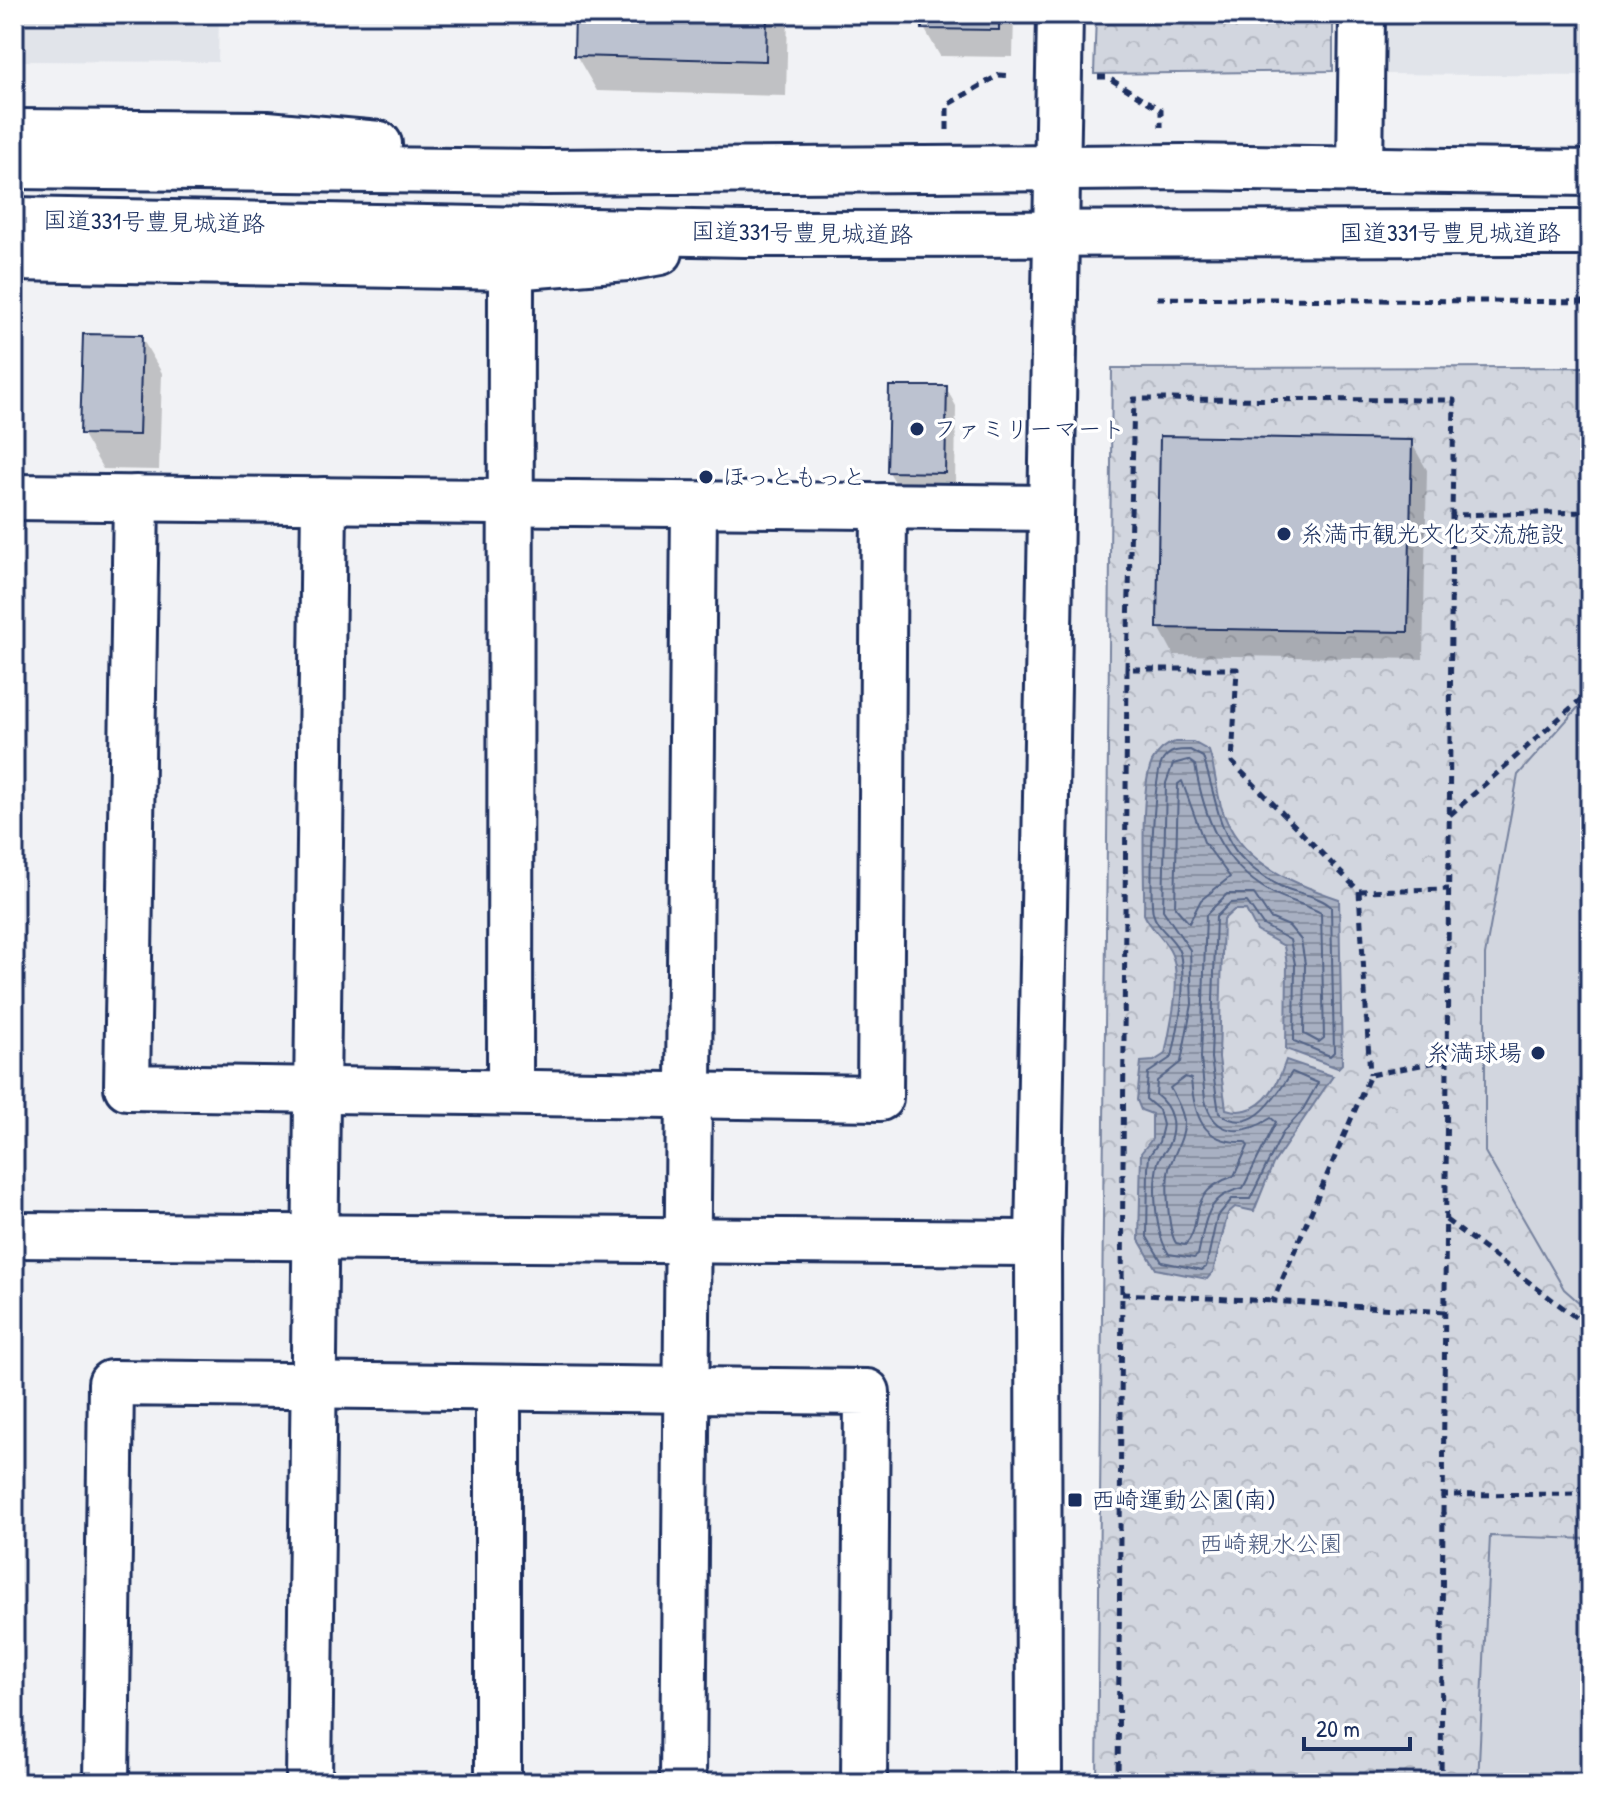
<svg xmlns="http://www.w3.org/2000/svg" width="1604" height="1797" viewBox="0 0 1604 1797" font-family="'Patrick Hand','Klee One',sans-serif">
  <style>
    .built { fill: #e1e4ea }
    .park { fill: url(#park-crowns); stroke: #76829e; stroke-width: 2 }
    .pitch { fill: #d2d6df; stroke: #76829e; stroke-width: 2 }
    .water { fill: url(#water-rules); stroke: #707c9a; stroke-width: 2 }
    .shadow { fill: #0003 }
    .lines { fill: none; stroke-linecap: round; stroke-linejoin: round }
    .shore { stroke: #536386; stroke-width: 2 }
    .building { fill: #bcc2d0; stroke: #1b2f5e; stroke-width: 2 }
    .minor-casing { stroke: #1b2f5e; stroke-width: 50 }
    .highway-casing { stroke: #1b2f5e; stroke-width: 50 }
    .path { stroke: #1b2f5e; stroke-width: 5; stroke-dasharray: 8 6; stroke-linecap: butt }
    .minor { stroke: #fff; stroke-width: 44 }
    .highway { stroke: #fff; stroke-width: 44 }
    .poi-dot { fill: #1b2f5e; stroke: #fff; stroke-width: 3 }
    .labels { text-anchor: middle; stroke-width: 7; stroke-linejoin: round; paint-order: stroke }
    .street-label { font-size: 24px; fill: #1b2f5e; stroke: #fff }
    .poi-label { font-size: 24px; fill: #1b2f5e; stroke: #fff; text-anchor: start }
    .park-label { font-size: 24px; fill: #49597e; stroke: #fff }
  </style>
  <defs>
    <pattern id="park-crowns" width="20" height="18" patternUnits="userSpaceOnUse" patternTransform="scale(2)"><rect width="20" height="18" fill="#d2d6df"/><path d="M2 6a3 3 0 1 1 6 0M12 15a3 3 0 1 1 6 0" fill="none" stroke="#b4b8c2"/></pattern>
    <pattern id="water-rules" width="6" height="5" patternUnits="userSpaceOnUse" patternTransform="scale(2)"><rect width="6" height="5" fill="#a8b0c2"/><path d="M0 2.5h6" fill="none" stroke="#8890a1"/></pattern>
  </defs>
  <rect width="100%" height="100%" fill="#f1f2f5"/>
  <filter id="ink" filterUnits="userSpaceOnUse"><feTurbulence type="fractalNoise" baseFrequency=".0125" numOctaves="2"/><feDisplacementMap in="SourceGraphic" scale="16" xChannelSelector="R" yChannelSelector="G"/><feConvolveMatrix kernelMatrix="1 2 1 2 8 2 1 2 1" color-interpolation-filters="sRGB"/></filter>
  <g filter="url(#ink)">
    <!-- built -->
    <g class="built">
      <polygon points="14,14 219,14 218,62 14,61"/>
      <polygon points="1385,14 1590,14 1590,76 1384,74"/>
    </g>
    <!-- park -->
    <g class="park">
      <polygon points="1096,14 1333,14 1333,71 1094,74"/>
      <polygon points="1590,367 1590,1783 1097,1783 1112,368"/>
    </g>
    <!-- pitch -->
    <g class="pitch">
      <polygon points="1590,694 1590,1312 1564,1289 1485,1152 1485,955 1518,775"/>
      <polygon points="1490,1536 1590,1539 1590,1783 1478,1783"/>
    </g>
    <!-- water -->
    <path class="water" d="M1175,742H1193L1209,751C1215,769 1216,788 1221,806C1238,862 1289,882 1339,899L1342,1064L1338,1068L1286,1049L1287,964L1284,946L1257,931L1246,910H1234L1223,920L1219,1058L1226,1109C1259,1119 1277,1088 1286,1060L1333,1076L1273,1164L1254,1211L1235,1207L1228,1213L1213,1272L1207,1279L1156,1269L1139,1240L1141,1153L1152,1139V1114L1141,1110L1137,1100L1141,1062L1154,1061L1165,1054C1170,1029 1182,979 1172,955C1166,939 1151,930 1144,914C1145,879 1139,791 1152,762C1157,752 1165,745 1175,742Z"/>
    <!-- shadow -->
    <g class="shadow">
      <polygon points="577,14 788,14 786,96 597,91 576,55"/>
      <polygon points="924,14 1014,14 1013,57 940,56 924,28"/>
      <polygon points="141,337 162,373 159,470 103,469 82,433"/>
      <polygon points="946,388 956,406 955,490 900,490 889,472"/>
      <polygon points="1411,442 1427,470 1423,659 1174,655 1159,627"/>
    </g>
    <g class="lines">
      <!-- shore -->
      <g class="shore">
        <path d="M1190,750L1203,757C1222,815 1216,853 1280,886C1295,893 1321,896 1331,907L1334,1052L1330,1056L1294,1041L1295,964L1290,940L1263,925L1247,902L1230,903L1216,917L1211,1058L1219,1113C1253,1139 1277,1094 1292,1072L1318,1083L1302,1111L1283,1132L1250,1199H1232L1217,1217L1206,1267L1202,1270L1162,1262L1147,1237L1148,1169L1149,1156L1159,1142L1163,1125L1159,1110L1146,1099L1148,1073L1172,1057C1179,1025 1186,991 1181,959C1179,939 1157,931 1153,913C1149,894 1153,774 1163,760C1170,750 1178,750 1190,750Z"/>
        <path d="M1188,760L1195,765C1204,816 1220,863 1269,891C1285,900 1305,904 1321,913L1324,1038L1319,1042L1304,1034L1305,964L1301,940L1289,926L1270,918L1254,894H1227L1206,915L1201,1058L1205,1100C1214,1137 1243,1136 1271,1118L1276,1122L1243,1188C1205,1196 1206,1221 1198,1255L1194,1258L1169,1254C1155,1234 1152,1186 1158,1162C1160,1155 1166,1152 1168,1146C1177,1126 1172,1107 1156,1095L1157,1081L1181,1062L1192,1004L1190,950L1163,910L1166,783L1173,764Z"/>
        <polygon points="1182,781 1204,842 1230,877 1201,900 1189,923 1175,907 1178,784"/>
        <path d="M1185,1077L1191,1079C1194,1115 1202,1144 1245,1142L1248,1146L1234,1176C1183,1193 1205,1225 1185,1245L1176,1243C1168,1231 1164,1176 1171,1163C1186,1128 1191,1123 1170,1088Z"/>
      </g>
    </g>
    <!-- building -->
    <g class="building">
      <polygon points="575,14 767,14 766,61 574,56"/>
      <polygon points="922,14 999,14 999,30 922,29"/>
      <polygon points="83,334 142,335 139,435 80,434"/>
      <polygon points="889,386 947,386 945,473 887,472"/>
      <polygon points="1160,436 1412,440 1408,632 1157,628"/>
    </g>
    <g class="lines">
      <defs>
        <g id="minor">
          <polyline points="1360,170 1362,14"/>
          <polyline points="14,497 1051,508"/>
          <polyline points="136,498 127,1087 880,1098 884,506"/>
          <polyline points="510,1092 511,267"/>
          <polyline points="14,1235 1038,1243"/>
          <polyline points="498,1389 498,1783"/>
          <polyline points="106,1783 111,1383 867,1392 864,1783"/>
          <polyline points="309,1783 324,500"/>
          <polyline points="683,1783 694,505"/>
          <polyline points="1039,1783 1038,1243 1060,14"/>
        </g>
        <g id="highway">
          <polyline points="14,132 267,134 379,144"/>
          <polyline points="14,166 544,172 1184,167 1590,173"/>
          <polyline points="14,220 745,234 1590,233"/>
          <polyline points="14,258 511,267 627,258 660,252"/>
        </g>
      </defs>
      <!-- minor casing -->
      <use href="#minor" class="minor-casing"/>
      <!-- highway casing -->
      <use href="#highway" class="highway-casing"/>
      <!-- path -->
      <g class="path">
        <polyline points="1098,77 1107,77 1161,110 1161,127"/>
        <polyline points="947,130 947,105 999,75 1011,76"/>
        <polyline points="1157,298 1590,302"/>
        <polyline points="1127,669 1134,399 1454,400 1452,515"/>
        <polyline points="1450,815 1590,691"/>
        <polyline points="1359,891 1370,1075"/>
        <polyline points="1446,1220 1590,1328"/>
        <polyline points="1122,1294 1273,1301"/>
        <polyline points="1445,1312 1273,1301 1370,1075 1447,1060"/>
        <polyline points="1443,1498 1443,1495 1590,1494"/>
        <polyline points="1443,1514 1452,515 1590,512"/>
        <polyline points="1118,1783 1127,669 1237,669 1232,762 1359,891 1449,889"/>
        <polyline points="1441,1783 1443,1512"/>
      </g>
      <!-- minor -->
      <use href="#minor" class="minor"/>
      <!-- highway -->
      <use href="#highway" class="highway"/>
    </g>
  </g>
  <!-- markers -->
  <g class="poi-dot">
    <circle cx="917" cy="429" r="8"/>
    <circle cx="706" cy="477" r="8"/>
    <circle cx="1284" cy="534" r="8"/>
    <circle cx="1538" cy="1053" r="8"/>
    <rect x="1067" y="1492" width="16" height="16" rx="4"/>
  </g>
  <g class="labels">
    <!-- street labels -->
    <g class="street-label">
      <text transform="translate(154 222) rotate(1)" y="8">国道331号豊見城道路</text>
      <text transform="translate(802 233) rotate(1)" y="8">国道331号豊見城道路</text>
      <text x="1450" y="241">国道331号豊見城道路</text>
    </g>
    <!-- poi labels -->
    <g class="poi-label">
      <text x="933" y="437">ファミリーマート</text>
      <text x="722" y="485">ほっともっと</text>
      <text x="1300" y="542">糸満市観光文化交流施設</text>
      <text x="1522" y="1061" text-anchor="end">糸満球場</text>
      <text x="1091" y="1508">西崎運動公園(南)</text>
    </g>
    <!-- park labels -->
    <g class="park-label">
      <text x="1271" y="1552">西崎親水公園</text>
    </g>
  </g>
  <!-- margin -->
  <rect width="1604" height="1797" fill="none" stroke="#fff" stroke-width="48"/>
  <rect x="24" y="24" width="1556" height="1749" fill="none" stroke="#1b2f5e" stroke-width="3" filter="url(#ink)"/>
  <!-- scale -->
  <path d="M1304 1737v12h106v-12" fill="none" stroke="#1b2f5e" stroke-width="4"/>
  <text x="1316" y="1737" font-size="24" fill="#1b2f5e" stroke="#ffffff" stroke-width="6" paint-order="stroke">20 m</text>
</svg>
